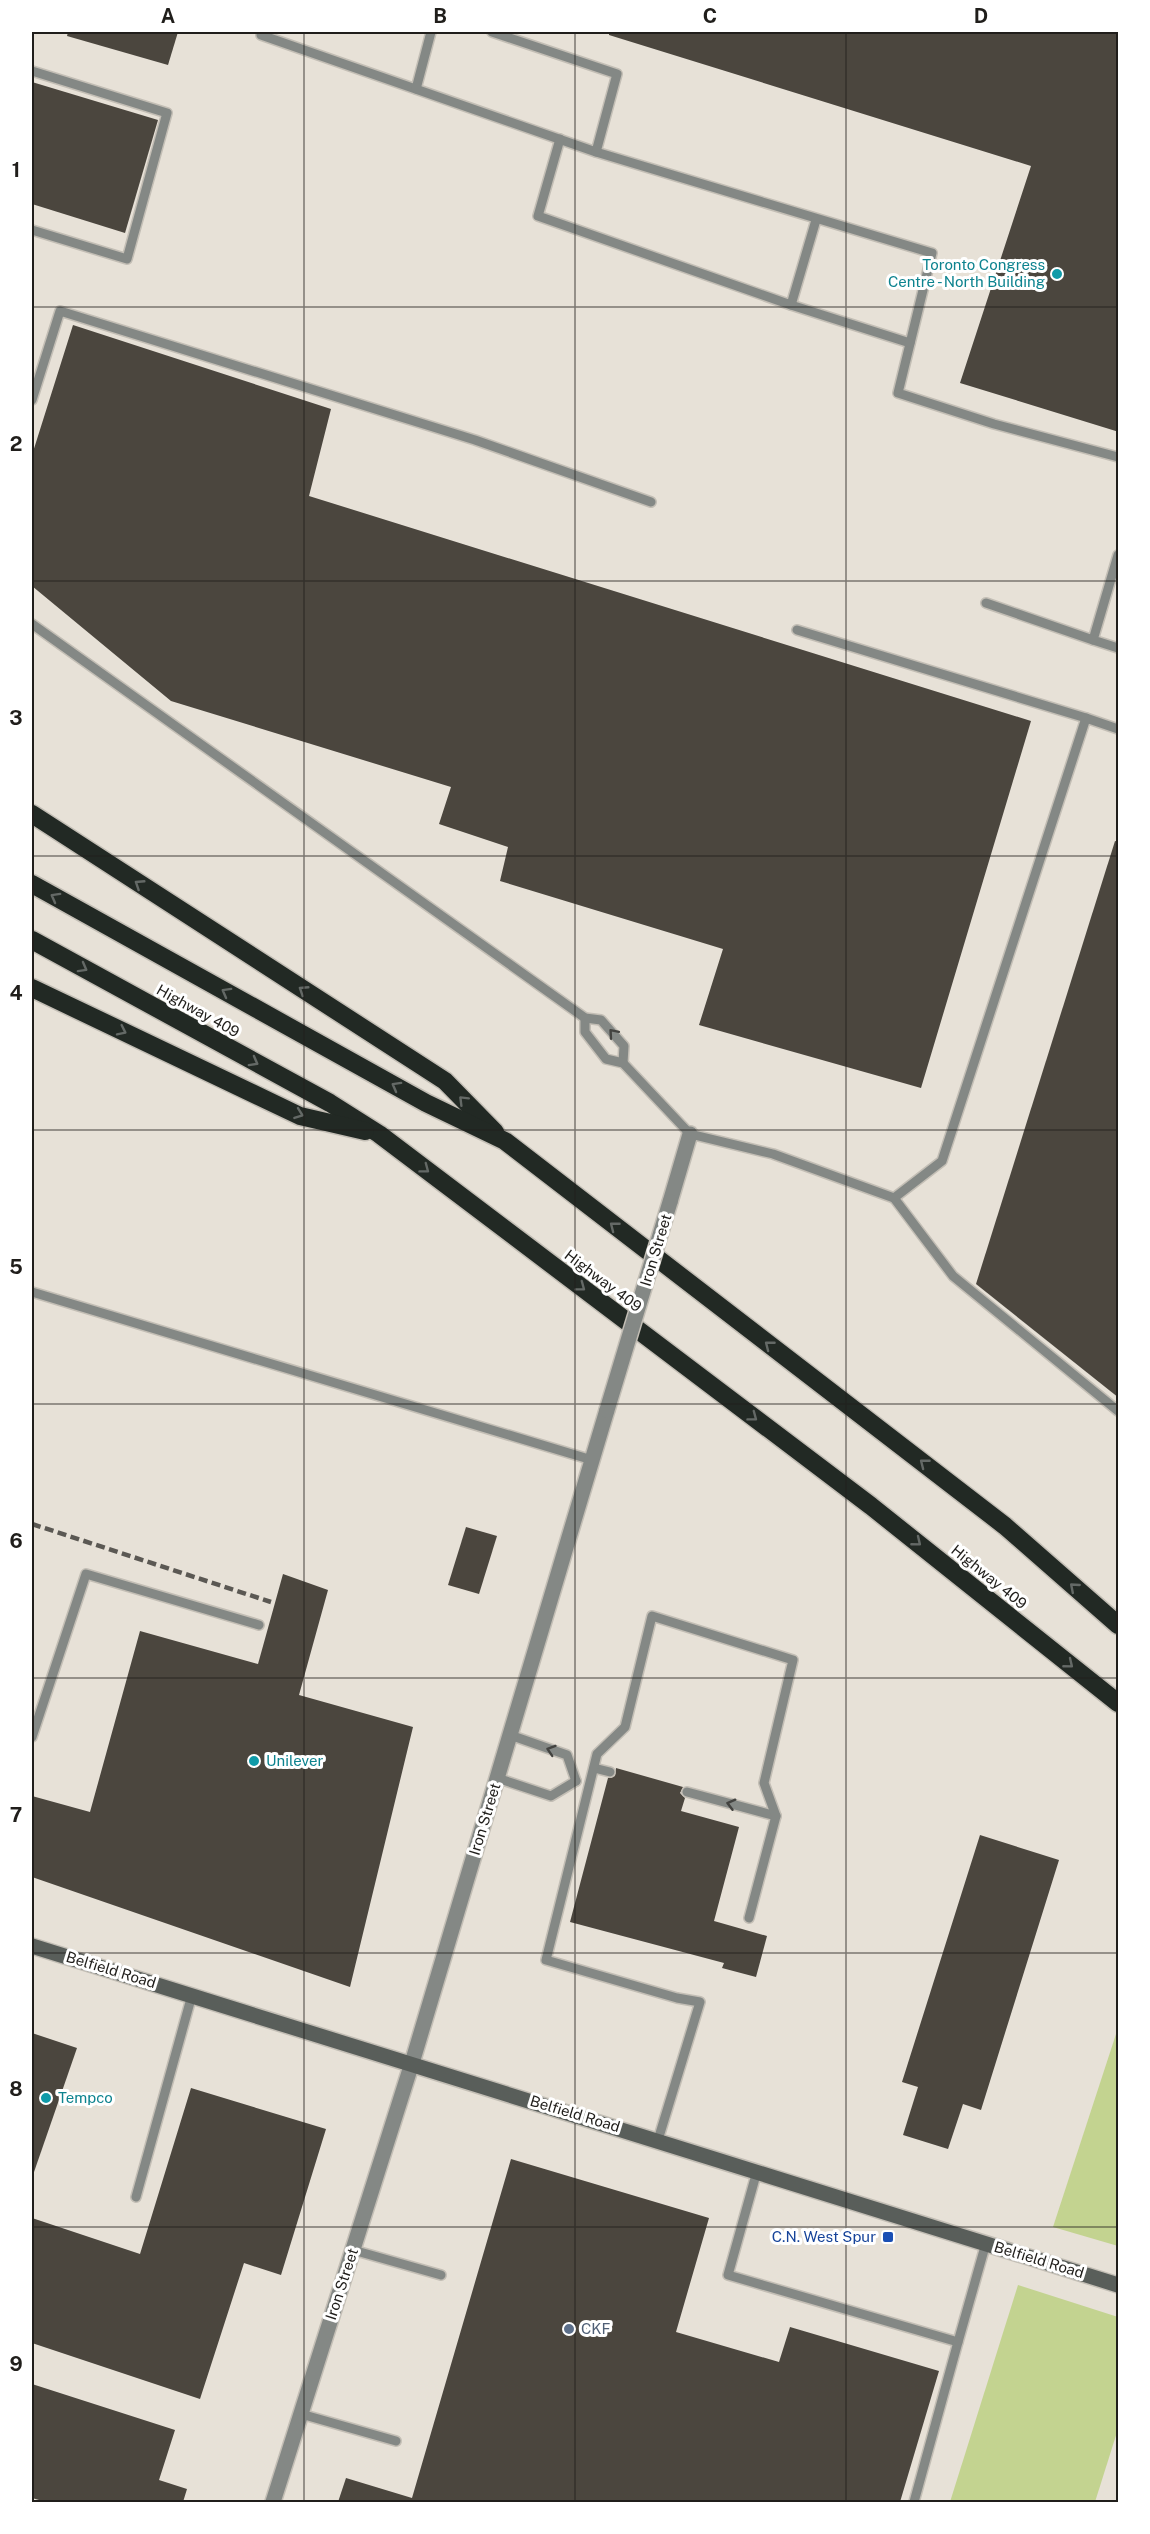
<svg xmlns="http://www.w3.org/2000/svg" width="1150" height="2534" viewBox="0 0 1150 2534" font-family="'Public Sans',sans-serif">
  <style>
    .green { fill: #c3d390 }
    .building { fill: #4b463e }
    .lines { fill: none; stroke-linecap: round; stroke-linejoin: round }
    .lane-casing { stroke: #c3beb5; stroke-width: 12 }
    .street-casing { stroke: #c3beb5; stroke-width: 18 }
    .secondary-casing { stroke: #c3beb5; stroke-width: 18 }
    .highway-casing { stroke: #c3beb5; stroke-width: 21 }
    .lane { stroke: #848885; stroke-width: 9 }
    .street { stroke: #848885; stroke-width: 15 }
    .secondary { stroke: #595e5a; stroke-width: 15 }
    .highway { stroke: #222924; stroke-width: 18 }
    .rail { stroke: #5b5853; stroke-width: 4.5; stroke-dasharray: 9 4.5; stroke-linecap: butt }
    .street-bridge-casing { stroke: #c3beb5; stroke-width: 18; stroke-linecap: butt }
    .street-bridge { stroke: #848885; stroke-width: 15 }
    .oneway { stroke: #646966 }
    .oneway2 { stroke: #434340 }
    .grid { fill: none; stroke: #201e1b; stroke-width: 1.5; stroke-opacity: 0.55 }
    .culture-dot { fill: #0f9aa8; stroke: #fff; stroke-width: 2 }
    .transit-dot { fill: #1a4fb4; stroke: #fff; stroke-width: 2 }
    .service-dot { fill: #5c6f8a; stroke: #fff; stroke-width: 2 }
    .labels { text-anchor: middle; stroke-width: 6; stroke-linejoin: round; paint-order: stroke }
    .culture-label { font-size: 15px; fill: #0d838f; stroke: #fff; text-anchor: start }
    .street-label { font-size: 15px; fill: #201e1b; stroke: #fff }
    .transit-label { font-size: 15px; fill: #164399; stroke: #fff; text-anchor: end }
    .service-label { font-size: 15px; fill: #4e5e75; stroke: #fff; text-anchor: start }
    .neatline { fill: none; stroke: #201e1b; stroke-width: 2 }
    .grid-label { font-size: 20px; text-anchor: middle; font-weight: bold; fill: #201e1b }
  </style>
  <rect width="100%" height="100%" fill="#e7e1d7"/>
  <!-- green -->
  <g class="green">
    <polygon points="1118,2028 1118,2246 1053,2227"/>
    <polygon points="1018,2285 1118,2317 1118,2429 1095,2502 950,2502"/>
  </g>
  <!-- building -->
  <g class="building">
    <polygon points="68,32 178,32 168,65 67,36"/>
    <polygon points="609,32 1119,32 1119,432 960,383 1031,166 609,35"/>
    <polygon points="32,82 158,120 125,233 32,204"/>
    <polygon points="73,325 331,409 309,496 1031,721 921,1088 699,1025 723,949 500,881 508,847 439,824 451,787 171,701 32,586 32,455"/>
    <polygon points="1115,841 1119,842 1119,1398 976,1284"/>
    <polygon points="466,1527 497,1536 479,1594 448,1585"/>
    <polygon points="283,1574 328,1590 299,1695 413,1727 350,1987 32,1877 32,1796 90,1812 140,1631 258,1664"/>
    <polygon points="616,1768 683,1787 680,1793 685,1798 681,1811 739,1827 714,1921 767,1936 756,1977 722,1968 724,1963 570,1922 608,1778 615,1776"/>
    <polygon points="980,1835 1059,1860 981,2110 963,2104 948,2149 903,2135 918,2087 902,2082"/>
    <polygon points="32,2033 77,2048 34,2172 32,2172"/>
    <polygon points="191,2088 326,2129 281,2275 244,2263 200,2399 32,2343 32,2218 140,2254"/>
    <polygon points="511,2159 709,2218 676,2332 779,2362 790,2327 939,2371 900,2502 338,2502 346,2478 412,2498"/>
    <polygon points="32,2384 175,2430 159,2480 187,2489 183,2502 46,2502 32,2498"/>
  </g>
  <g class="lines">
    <defs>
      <g id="lane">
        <polyline points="262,32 261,35 596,152 932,253 898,393 994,424 1118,457"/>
        <polyline points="492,32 617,74 596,152"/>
        <polyline points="32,71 167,113 127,259 32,230"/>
        <polyline points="416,89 431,32"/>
        <polyline points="560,139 538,216 791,305 910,343"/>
        <polyline points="791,305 816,220"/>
        <polyline points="32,400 60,311 475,440 651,502"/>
        <polyline points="1118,555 1093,640 1118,648"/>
        <polyline points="986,603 1093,640"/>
        <polyline points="32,624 585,1018 601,1020 624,1046 623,1063"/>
        <polyline points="1086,718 1118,729"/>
        <polyline points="585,1018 585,1032 606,1059 623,1063 690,1134 773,1154 894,1198 942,1161 1086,718 797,630"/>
        <polyline points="894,1198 953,1276 1118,1411"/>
        <polyline points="32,1292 592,1460"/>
        <polyline points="510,1735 567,1755 576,1781"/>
        <polyline points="32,1737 86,1574 259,1625"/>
        <polyline points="594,1768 610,1772"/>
        <polyline points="497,1778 551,1796 576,1781"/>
        <polyline points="687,1792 776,1816"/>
        <polyline points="658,2140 700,2002 677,1998 546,1960 597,1754 625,1727 652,1616 793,1660 764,1783 776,1816 749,1918"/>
        <polyline points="757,2171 728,2275 958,2342 986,2243"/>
        <polyline points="136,2197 192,1995"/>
        <polyline points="353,2250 441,2275"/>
        <polyline points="301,2414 396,2441"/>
        <polyline points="914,2502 958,2342"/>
      </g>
      <g id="street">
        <polyline points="670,1202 690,1134"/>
        <polyline points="273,2502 412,2063 607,1410"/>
      </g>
      <polyline id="secondary" points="32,1946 1118,2285"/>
      <g id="highway">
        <polyline points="32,814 445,1081 495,1132"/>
        <polyline points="32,884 426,1103 505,1141 1005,1526 1118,1625"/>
        <polyline points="32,940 330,1103 379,1134 871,1506 1118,1703"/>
        <polyline points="32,988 300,1116 365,1131"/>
      </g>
    </defs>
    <!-- lane casing -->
    <use href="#lane" class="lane-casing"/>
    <!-- street casing -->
    <use href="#street" class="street-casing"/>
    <!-- secondary casing -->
    <use href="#secondary" class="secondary-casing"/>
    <!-- highway casing -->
    <use href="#highway" class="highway-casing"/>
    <!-- lane -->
    <use href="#lane" class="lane"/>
    <!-- street -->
    <use href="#street" class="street"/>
    <!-- secondary -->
    <use href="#secondary" class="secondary"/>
    <!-- highway -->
    <use href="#highway" class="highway"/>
    <!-- rail -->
    <polyline class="rail" points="32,1524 271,1602"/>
    <defs>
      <polyline id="street-bridge" points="607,1410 670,1202"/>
    </defs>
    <!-- street-bridge casing -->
    <use href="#street-bridge" class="street-bridge-casing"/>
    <!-- street-bridge -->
    <use href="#street-bridge" class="street-bridge"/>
  </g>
  <!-- one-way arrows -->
  <defs><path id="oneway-chevron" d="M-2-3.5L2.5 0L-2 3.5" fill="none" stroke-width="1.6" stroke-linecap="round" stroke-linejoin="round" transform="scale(1.5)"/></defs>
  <g class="oneway">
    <use href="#oneway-chevron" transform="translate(139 884) rotate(-147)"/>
    <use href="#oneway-chevron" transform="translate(55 897) rotate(-151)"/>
    <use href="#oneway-chevron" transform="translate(83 968) rotate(29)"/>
    <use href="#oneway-chevron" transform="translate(303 990) rotate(-147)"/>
    <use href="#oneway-chevron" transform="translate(226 992) rotate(-151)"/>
    <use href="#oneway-chevron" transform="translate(122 1031) rotate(26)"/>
    <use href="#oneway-chevron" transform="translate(254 1062) rotate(29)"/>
    <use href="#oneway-chevron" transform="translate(396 1086) rotate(-151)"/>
    <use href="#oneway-chevron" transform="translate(463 1100) rotate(-135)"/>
    <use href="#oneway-chevron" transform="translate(299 1114) rotate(20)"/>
    <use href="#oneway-chevron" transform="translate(425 1169) rotate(37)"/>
    <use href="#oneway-chevron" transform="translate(614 1226) rotate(-142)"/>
    <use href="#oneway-chevron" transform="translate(581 1287) rotate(37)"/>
    <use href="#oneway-chevron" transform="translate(769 1345) rotate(-142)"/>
    <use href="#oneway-chevron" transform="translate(753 1417) rotate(37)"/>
    <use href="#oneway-chevron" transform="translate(924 1463) rotate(-142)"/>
    <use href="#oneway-chevron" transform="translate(917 1542) rotate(39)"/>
    <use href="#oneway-chevron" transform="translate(1074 1587) rotate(-139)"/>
    <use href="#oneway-chevron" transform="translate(1069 1664) rotate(39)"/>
  </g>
  <g class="oneway2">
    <use href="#oneway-chevron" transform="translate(613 1033) rotate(-131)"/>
    <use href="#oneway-chevron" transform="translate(551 1750) rotate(-162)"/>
    <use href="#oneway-chevron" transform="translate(731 1804) rotate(-165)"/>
  </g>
  <!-- grid -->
  <path class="grid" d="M304,32V2502M575,32V2502M846,32V2502M32,307H1118M32,581H1118M32,856H1118M32,1130H1118M32,1404H1118M32,1678H1118M32,1953H1118M32,2227H1118"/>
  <!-- markers -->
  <g class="culture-dot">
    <circle cx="1057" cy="274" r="6"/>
    <circle cx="254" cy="1761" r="6"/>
    <circle cx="46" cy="2098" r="6"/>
  </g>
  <rect class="transit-dot" x="882" y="2231" width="12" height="12" rx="3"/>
  <circle class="service-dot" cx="569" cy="2329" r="6"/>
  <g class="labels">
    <!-- culture labels -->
    <g class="culture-label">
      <text x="1045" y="270" text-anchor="end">Toronto Congress<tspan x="1045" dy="17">Centre - North Building</tspan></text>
      <text x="266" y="1766">Unilever</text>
      <text x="58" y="2103">Tempco</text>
    </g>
    <!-- street labels -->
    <g class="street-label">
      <text transform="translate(198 1011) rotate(29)" y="5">Highway 409</text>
      <text transform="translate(656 1250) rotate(-73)" y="5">Iron Street</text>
      <text transform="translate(603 1281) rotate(37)" y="5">Highway 409</text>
      <text transform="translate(989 1577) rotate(39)" y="5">Highway 409</text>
      <text transform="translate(485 1819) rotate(-73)" y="5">Iron Street</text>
      <text transform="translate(111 1970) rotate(17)" y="5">Belfield Road</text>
      <text transform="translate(575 2114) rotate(17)" y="5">Belfield Road</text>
      <text transform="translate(1039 2260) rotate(17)" y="5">Belfield Road</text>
      <text transform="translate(342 2284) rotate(-72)" y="5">Iron Street</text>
    </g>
    <!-- transit labels -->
    <g class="transit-label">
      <text x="876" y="2242">C.N. West Spur</text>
    </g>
    <!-- service labels -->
    <g class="service-label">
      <text x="581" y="2334">CKF</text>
    </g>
  </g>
  <!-- border -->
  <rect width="1150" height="2534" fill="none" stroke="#ffffff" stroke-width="66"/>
  <rect x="33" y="33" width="1084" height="2468" class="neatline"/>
  <g class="grid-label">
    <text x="168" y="23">A</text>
    <text x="440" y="23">B</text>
    <text x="710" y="23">C</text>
    <text x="981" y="23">D</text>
    <text x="16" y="177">1</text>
    <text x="16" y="451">2</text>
    <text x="16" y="725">3</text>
    <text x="16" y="1000">4</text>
    <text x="16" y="1274">5</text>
    <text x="16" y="1548">6</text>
    <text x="16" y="1822">7</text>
    <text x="16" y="2096">8</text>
    <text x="16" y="2371">9</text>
  </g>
</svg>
